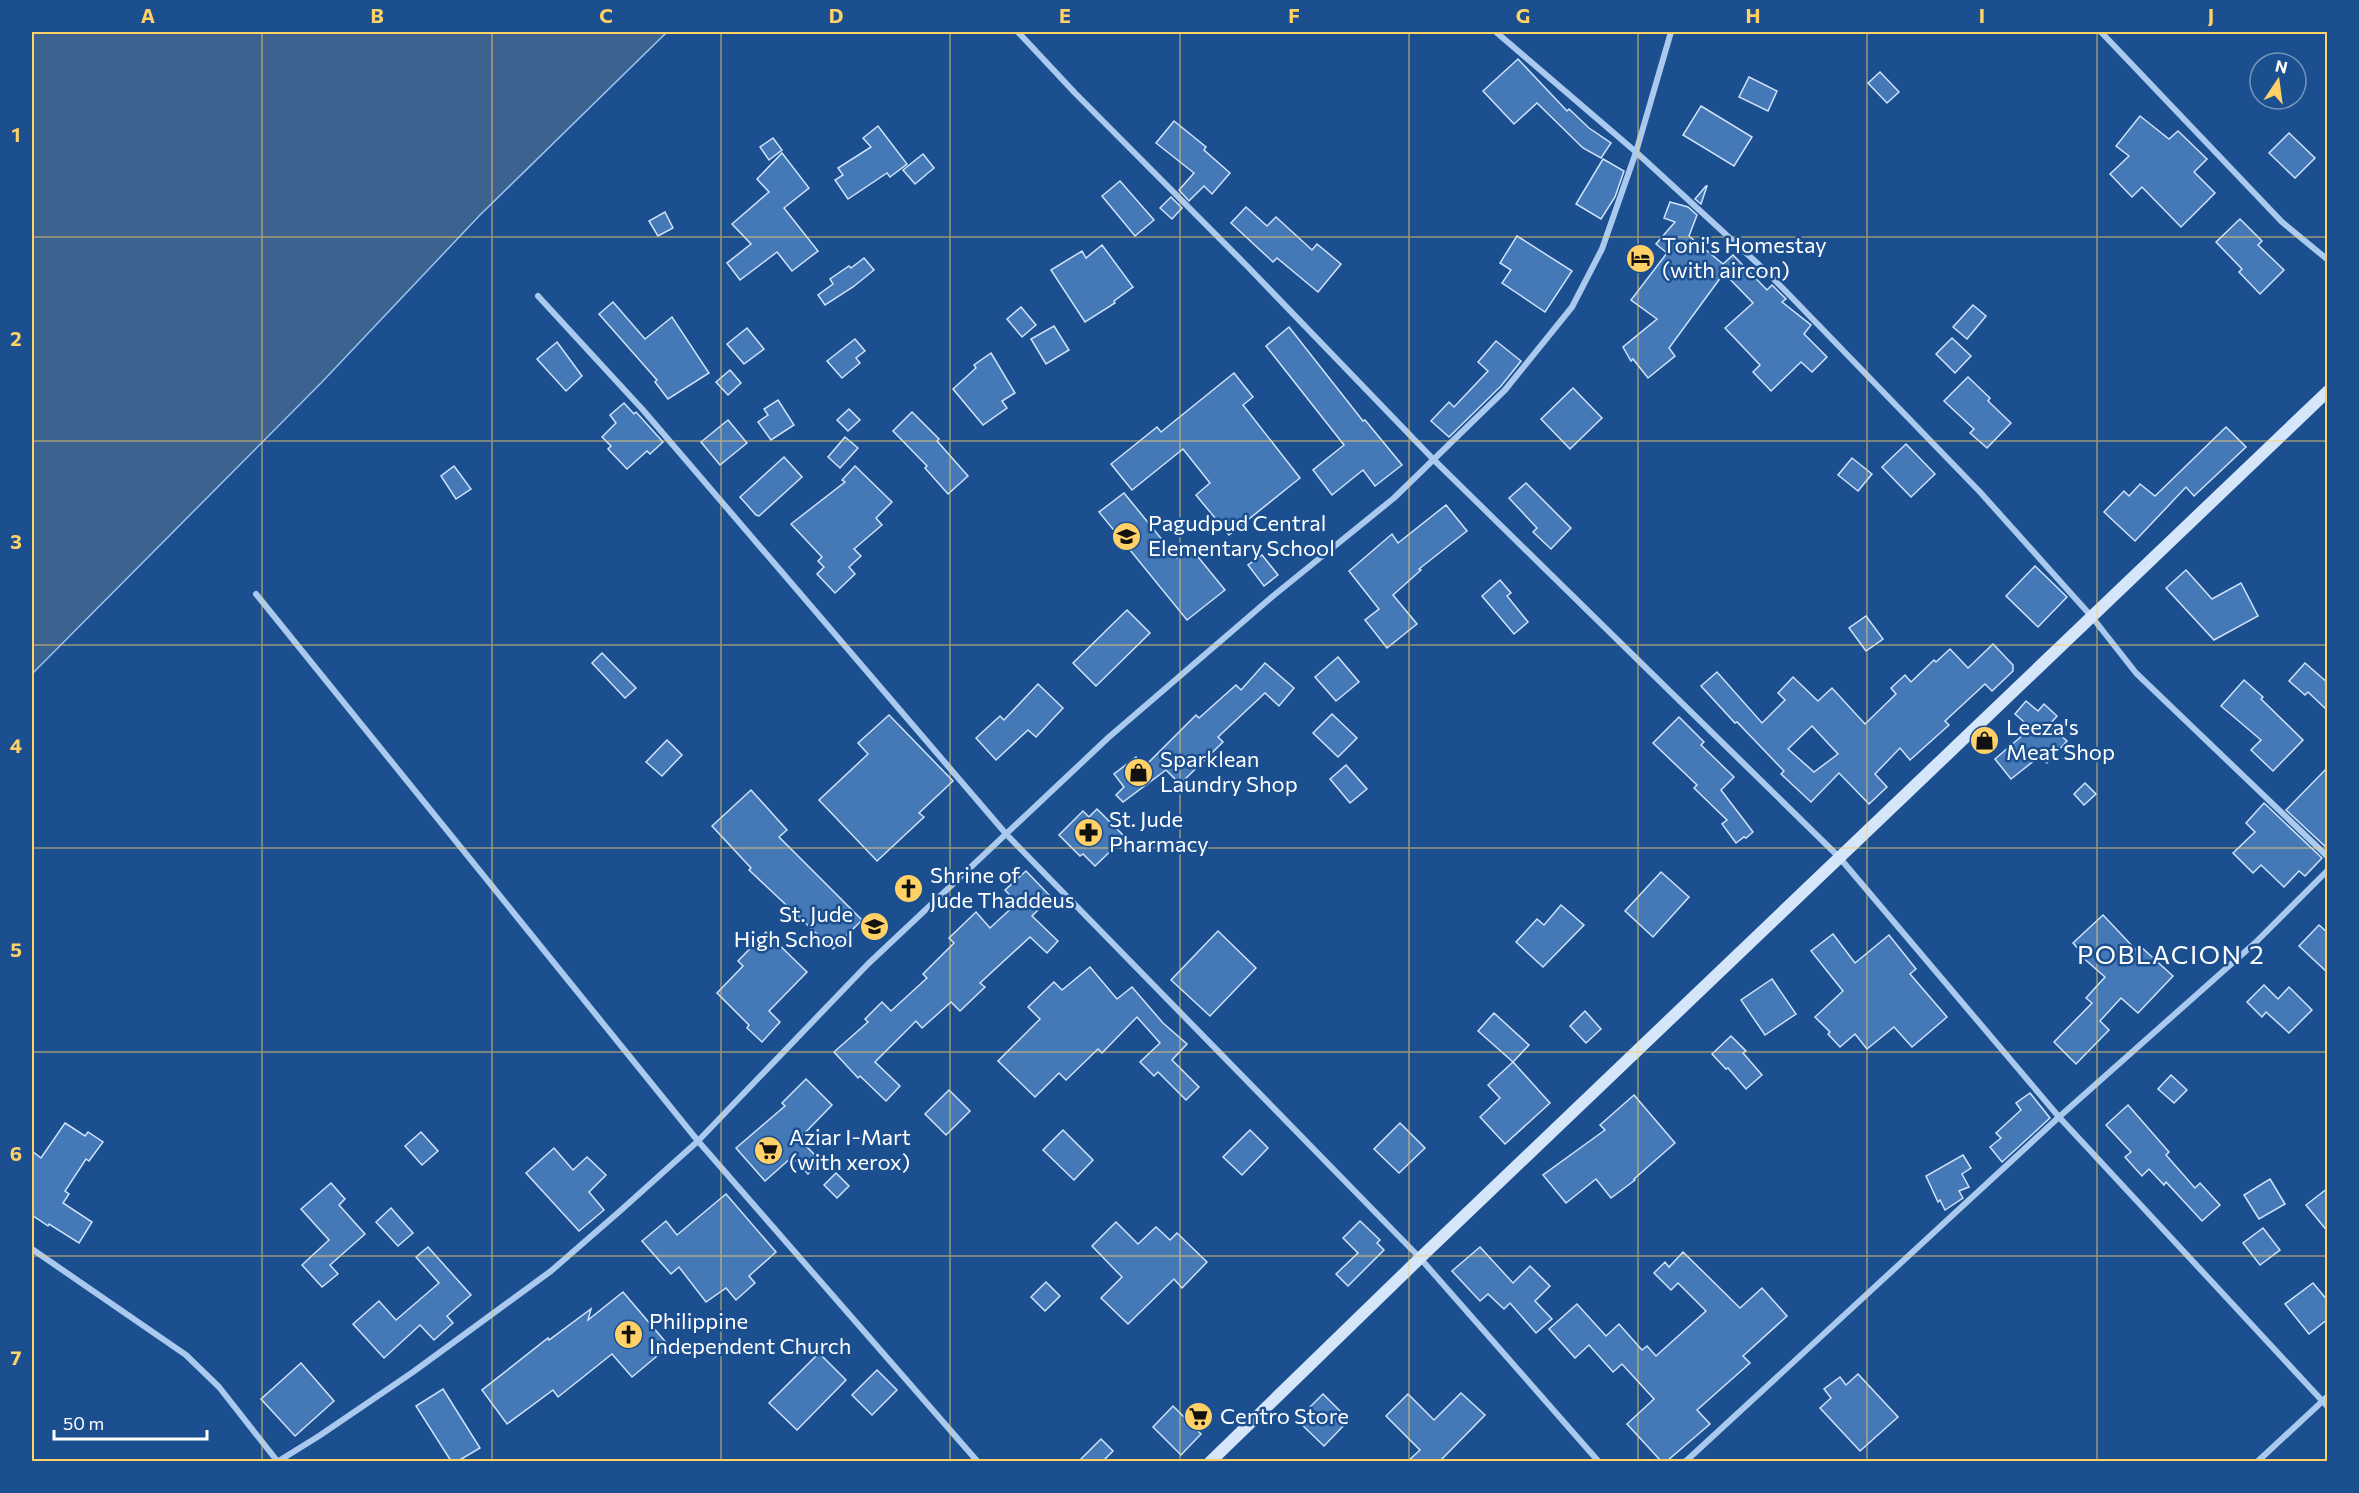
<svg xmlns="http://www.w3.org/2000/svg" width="2359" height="1493" viewBox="0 0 2359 1493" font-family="Commissioner,sans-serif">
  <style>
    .water { fill: #3c6290; stroke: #9cc4f0; stroke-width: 1.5 }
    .building { fill: #4478b7; stroke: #cfe3fa; stroke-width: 1.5; fill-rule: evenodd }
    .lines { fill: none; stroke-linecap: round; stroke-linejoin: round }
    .minor { stroke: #a9c9ee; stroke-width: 6 }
    .secondary { stroke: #d6e6fa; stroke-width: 12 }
    .grid { fill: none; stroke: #ffd166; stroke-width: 1.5; stroke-opacity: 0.55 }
    .labels { text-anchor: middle; stroke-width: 5; stroke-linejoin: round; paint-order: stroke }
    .poi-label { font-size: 22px; fill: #fff; stroke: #1b4f8f; text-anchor: start }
    .quarter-label { font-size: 26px; letter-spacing: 1.5px; fill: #fff; stroke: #1b4f8f }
    .neatline { fill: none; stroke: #ffd166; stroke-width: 2 }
    .grid-label { font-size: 20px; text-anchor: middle; font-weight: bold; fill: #ffd166 }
  </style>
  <rect width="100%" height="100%" fill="#1b4f8f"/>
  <!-- water -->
  <polygon class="water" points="32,32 667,32 480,215 322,382 32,674"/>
  <!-- building -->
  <g class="building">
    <polygon points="1518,59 1567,111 1569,109 1589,128 1611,143 1601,158 1583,148 1537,103 1514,124 1483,91"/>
    <polygon points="1880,72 1899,92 1887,103 1868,83"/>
    <polygon points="1749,77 1777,91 1768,111 1739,97"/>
    <polygon points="1701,106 1752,137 1734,166 1683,135"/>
    <polygon points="2140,116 2169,139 2178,131 2207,159 2194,172 2215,193 2181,227 2142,187 2132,197 2110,174 2129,156 2116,146"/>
    <polygon points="1174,121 1206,147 1204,150 1230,173 1212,194 1204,186 1189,201 1179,190 1194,173 1156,143"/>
    <polygon points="878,126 907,164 890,177 887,173 848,199 835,180 843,175 838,168 871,147 863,138"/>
    <polygon points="2289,133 2315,158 2295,178 2269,153"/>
    <polygon points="773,138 782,150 769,160 760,147"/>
    <polygon points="782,153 809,188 784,208 818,251 792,271 777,252 740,280 727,263 751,244 732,224 769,192 757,179"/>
    <polygon points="923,154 934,168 915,184 903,170"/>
    <polygon points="1603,159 1624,171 1615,197 1601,219 1576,204"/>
    <polygon points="1120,181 1154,220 1135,236 1102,196"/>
    <polygon points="1706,186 1707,186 1701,204 1695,199"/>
    <polygon points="1171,197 1182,208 1172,219 1160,208"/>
    <polygon points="1670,202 1688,207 1697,215 1689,236 1723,264 1733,255 1767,290 1772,285 1786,299 1782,302 1811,325 1804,334 1827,357 1812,372 1801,362 1771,391 1753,372 1760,365 1725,328 1753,303 1724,273 1669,348 1675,356 1648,378 1633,359 1631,361 1623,347 1657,319 1631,300 1667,253 1656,244 1675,222 1664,218"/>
    <polygon points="1246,207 1267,226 1276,217 1312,250 1317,244 1341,264 1318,292 1277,258 1273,262 1231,223"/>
    <polygon points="665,212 673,228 658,236 649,221"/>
    <polygon points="2240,219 2262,241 2258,245 2284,270 2260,294 2239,272 2242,269 2216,242"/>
    <polygon points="1517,236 1572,271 1545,312 1502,283 1511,270 1500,263"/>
    <polygon points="1102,245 1133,287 1114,301 1115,303 1085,322 1051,270 1082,251 1086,258"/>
    <polygon points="864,258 874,270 853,287 825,305 818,295 833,284 830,279 849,266 851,268"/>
    <polygon points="613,302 645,339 672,317 709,373 668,399 655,382 657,380 599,314"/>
    <polygon points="1973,305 1986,316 1967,339 1953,327"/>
    <polygon points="1021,307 1036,325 1022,337 1007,319"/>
    <polygon points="1054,326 1069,350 1046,364 1031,339"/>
    <polygon points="1289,327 1363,421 1365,420 1402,465 1375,486 1363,470 1332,495 1313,470 1344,445 1266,346"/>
    <polygon points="747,328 764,349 744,364 727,344"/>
    <polygon points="1952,338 1971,356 1955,373 1936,354"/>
    <polygon points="855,339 865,351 856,358 860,363 842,378 827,361"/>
    <polygon points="1496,341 1521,361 1501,386 1449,437 1431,421 1449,402 1454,407 1488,371 1478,362"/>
    <polygon points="557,342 582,376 566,391 537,359"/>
    <polygon points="991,353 1015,393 1002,401 1007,408 983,425 953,389 976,368 974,365"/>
    <polygon points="730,370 741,383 728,395 716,382"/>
    <polygon points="1234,373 1253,397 1243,405 1300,478 1229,535 1196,495 1210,483 1183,449 1132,490 1111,464 1157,427 1161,432"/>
    <polygon points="1968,377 1990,398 1988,401 2011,423 1987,448 1970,433 1974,429 1944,401"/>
    <polygon points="1573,388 1602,418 1570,449 1541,419"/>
    <polygon points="778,400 794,425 771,440 758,422 768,415 764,409"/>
    <polygon points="624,403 634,414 636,412 663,442 650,454 647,451 627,469 608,449 611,446 602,437 616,423 610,415"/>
    <polygon points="849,409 860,420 848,431 837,420"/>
    <polygon points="912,412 939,439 937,441 968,476 948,494 925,468 927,466 893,431"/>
    <polygon points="728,420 747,443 720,465 701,442"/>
    <polygon points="2226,427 2246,447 2194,496 2186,487 2135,541 2104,512 2124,491 2129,496 2140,484 2155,496"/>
    <polygon points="845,437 858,448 840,468 828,457"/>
    <polygon points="1906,444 1935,474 1911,497 1882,467"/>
    <polygon points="784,457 802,477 759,516 756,515 740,497"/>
    <polygon points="1852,458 1872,474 1858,491 1838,475"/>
    <polygon points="454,466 471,489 456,499 441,476"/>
    <polygon points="855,466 892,502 876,518 882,525 854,549 861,556 849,567 855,574 835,593 817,574 824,567 818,561 822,557 791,524 845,482 842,480"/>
    <polygon points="1526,483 1571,528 1551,549 1533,532 1537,528 1509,498"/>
    <polygon points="1124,493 1177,558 1190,547 1225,590 1187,620 1099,512"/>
    <polygon points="1446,505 1467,531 1419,569 1421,570 1393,595 1417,624 1387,648 1365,620 1379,609 1349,571 1392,534 1398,543"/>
    <polygon points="1262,555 1278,575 1264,586 1248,565"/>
    <polygon points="2035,566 2067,597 2038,627 2006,596"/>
    <polygon points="2186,570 2212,599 2241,583 2258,616 2214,640 2166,588"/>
    <polygon points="1500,580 1511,593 1507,596 1528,622 1514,634 1482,596"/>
    <polygon points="1127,610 1150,633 1096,686 1073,663"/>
    <polygon points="1866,616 1883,639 1866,651 1849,628"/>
    <path d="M1993,644L2013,665V671L1992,691L1985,684L1945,721L1949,725L1910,760L1900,748L1875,774L1887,787L1869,804L1839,773L1811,802L1781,774L1784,771L1737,722L1735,723L1701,686L1717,672L1762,723L1785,700L1778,693L1793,677L1818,701L1832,688L1865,724L1896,694L1891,688L1905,675L1911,682L1934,660L1936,662L1950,649L1968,668ZM1812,726L1838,754L1814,772L1788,749Z"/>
    <polygon points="602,653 636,688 625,698 592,663"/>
    <polygon points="1338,657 1359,682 1336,701 1315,677"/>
    <polygon points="1265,663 1294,688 1279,706 1265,693 1218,737 1223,742 1180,784 1166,770 1123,802 1116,795 1124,787 1114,774 1136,757 1144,767 1196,715 1199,718 1236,685 1241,690"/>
    <polygon points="2305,663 2328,683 2328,711 2308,692 2305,695 2289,681"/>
    <polygon points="2244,680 2263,697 2261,699 2303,740 2273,771 2251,750 2261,740 2221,706"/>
    <polygon points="1038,684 1063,708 1036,737 1028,730 996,760 976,738 1000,716 1004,720"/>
    <polygon points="2026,701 2038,711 2044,704 2057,716 2049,725 2067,741 2047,763 2040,756 2011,779 1995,759 2031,728 2015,714"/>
    <polygon points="1332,714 1357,738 1338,757 1313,733"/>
    <polygon points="889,715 953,781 919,813 924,817 877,861 819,800 868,754 858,743"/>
    <polygon points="1679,717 1704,742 1701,745 1734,777 1721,790 1753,832 1746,838 1744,837 1736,843 1722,824 1727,820 1694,788 1697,785 1653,743"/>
    <polygon points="667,740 682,755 662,776 646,762"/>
    <polygon points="1346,765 1367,789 1350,803 1330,779"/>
    <polygon points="2328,767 2328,849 2286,810"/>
    <polygon points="2085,783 2096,794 2084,805 2074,794"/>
    <polygon points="751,790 787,830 779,837 862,920 833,949 749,870 751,868 712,826"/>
    <polygon points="2264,803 2322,858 2305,876 2299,871 2284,887 2261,865 2253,873 2233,853 2255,832 2246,823"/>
    <polygon points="1097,809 1125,837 1095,866 1083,854 1080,856 1059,835 1083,811 1089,817"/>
    <polygon points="1026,871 1051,897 1032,916 1058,941 1047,953 1030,937 980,983 985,987 960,1011 951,1002 922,1028 916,1021 875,1062 900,1086 886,1101 860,1076 858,1078 834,1052 868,1022 865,1019 882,1002 891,1011 927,978 923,974 954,943 949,938 976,912 990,928 1017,903 1005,890"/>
    <polygon points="1661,872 1689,897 1653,937 1625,911"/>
    <polygon points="1561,905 1584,925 1543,967 1516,942 1537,919 1544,925"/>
    <polygon points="2103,915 2136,950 2140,946 2173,976 2138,1013 2121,998 2100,1021 2109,1030 2076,1064 2054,1042 2092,1003 2086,998 2105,977 2080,955 2082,953 2073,943"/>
    <polygon points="2319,925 2328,933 2328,973 2299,946"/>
    <polygon points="1218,931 1256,968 1210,1016 1171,980"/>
    <polygon points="766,932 807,972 769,1011 780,1022 762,1042 747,1028 749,1025 717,993 743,966 738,961"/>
    <polygon points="1833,934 1855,963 1889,935 1916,969 1910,974 1947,1017 1912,1047 1894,1027 1867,1049 1855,1034 1840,1047 1828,1034 1830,1032 1815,1017 1843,991 1811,951"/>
    <polygon points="1090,967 1117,999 1132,987 1163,1023 1187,1044 1172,1060 1199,1087 1186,1100 1158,1072 1154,1076 1140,1062 1160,1043 1137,1017 1102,1053 1098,1049 1066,1080 1059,1073 1035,1097 998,1061 1040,1019 1028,1007 1054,982 1062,990"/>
    <polygon points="1772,979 1796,1014 1765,1035 1741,1000"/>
    <polygon points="2264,985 2278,999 2289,987 2312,1010 2289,1033 2266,1012 2262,1017 2247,1002"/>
    <polygon points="1585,1011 1601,1029 1586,1043 1570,1026"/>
    <polygon points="1494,1013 1529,1045 1513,1062 1478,1031"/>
    <polygon points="1731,1036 1746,1051 1743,1053 1762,1075 1746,1089 1728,1068 1726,1069 1712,1054"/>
    <polygon points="1513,1062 1550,1103 1505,1144 1480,1117 1500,1098 1488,1085"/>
    <polygon points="2171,1075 2187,1090 2174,1103 2158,1089"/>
    <polygon points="806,1079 832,1105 799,1139 821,1161 808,1174 792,1157 765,1181 736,1148 785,1106 782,1103"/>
    <polygon points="949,1090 970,1111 946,1135 925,1114"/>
    <polygon points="2030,1093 2050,1118 2002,1162 1990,1147 2001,1138 1996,1133 2021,1110 2016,1103"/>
    <polygon points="1634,1095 1675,1143 1634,1179 1635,1180 1611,1198 1596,1179 1566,1203 1543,1175 1605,1130 1600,1125"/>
    <polygon points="2128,1105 2169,1152 2166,1155 2195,1188 2200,1183 2220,1205 2202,1221 2166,1182 2164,1185 2149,1169 2142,1176 2125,1157 2131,1152 2106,1125"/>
    <polygon points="65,1123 85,1136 88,1132 103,1142 89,1161 86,1159 65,1191 69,1194 63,1203 92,1222 79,1243 49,1224 48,1226 32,1215 32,1151 41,1158"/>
    <polygon points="1400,1123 1425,1148 1399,1173 1374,1149"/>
    <polygon points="1063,1130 1093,1160 1074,1180 1043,1150"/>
    <polygon points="1250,1130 1268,1148 1242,1175 1223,1157"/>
    <polygon points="421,1132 438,1151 422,1165 405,1146"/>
    <polygon points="554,1148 573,1170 587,1157 606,1175 589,1192 604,1210 579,1231 526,1173"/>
    <polygon points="1963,1155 1971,1168 1962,1174 1969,1187 1959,1191 1963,1198 1945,1210 1940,1200 1938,1202 1926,1176"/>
    <polygon points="836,1173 849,1186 837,1198 824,1185"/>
    <polygon points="2270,1179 2285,1204 2259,1219 2244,1195"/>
    <polygon points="331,1183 345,1199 339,1205 365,1234 330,1265 338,1274 322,1287 302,1265 329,1240 301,1209"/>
    <polygon points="2328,1188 2328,1232 2306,1205"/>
    <polygon points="726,1194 776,1252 749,1276 755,1283 736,1300 726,1288 706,1302 679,1267 671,1274 642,1241 666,1221 677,1235"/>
    <polygon points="391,1208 413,1233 398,1246 376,1222"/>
    <polygon points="1360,1221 1380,1240 1377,1243 1384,1250 1348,1286 1336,1274 1358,1253 1343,1238"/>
    <polygon points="1116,1222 1138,1244 1156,1227 1170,1240 1177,1233 1207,1262 1182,1288 1174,1279 1128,1324 1101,1298 1122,1277 1092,1246"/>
    <polygon points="2263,1228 2280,1250 2260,1265 2243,1243"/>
    <polygon points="428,1247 471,1295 447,1316 453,1323 434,1340 420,1325 384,1358 353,1324 379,1301 396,1320 439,1283 416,1257"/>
    <polygon points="1480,1247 1513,1283 1530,1266 1550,1286 1535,1301 1552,1319 1536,1333 1510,1303 1504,1309 1488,1294 1480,1301 1452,1271"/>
    <polygon points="1683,1252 1740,1308 1762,1288 1787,1316 1743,1356 1750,1363 1697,1410 1710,1424 1667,1461 1661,1461 1627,1424 1654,1399 1622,1364 1613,1372 1589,1345 1575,1358 1549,1329 1577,1304 1606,1336 1619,1324 1642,1350 1647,1346 1656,1356 1706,1311 1678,1283 1671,1290 1654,1273 1665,1262 1669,1267"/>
    <polygon points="1046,1282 1060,1296 1045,1311 1031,1297"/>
    <polygon points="2313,1283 2328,1301 2328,1319 2309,1334 2285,1304"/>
    <polygon points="623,1292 669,1346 632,1377 612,1354 558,1397 553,1390 507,1424 482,1390 548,1338 549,1340 591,1309 588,1320"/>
    <polygon points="819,1353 846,1380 797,1430 769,1403"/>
    <polygon points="301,1363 334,1401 295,1436 261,1399"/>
    <polygon points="877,1370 897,1390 872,1415 852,1395"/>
    <polygon points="1858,1374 1898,1417 1860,1451 1820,1408 1831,1398 1824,1389 1840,1377 1846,1385"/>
    <polygon points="443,1389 480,1448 458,1461 451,1461 416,1406"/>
    <polygon points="1461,1393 1485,1415 1440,1461 1408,1461 1420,1450 1386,1416 1408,1394 1434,1420"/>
    <polygon points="1323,1394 1349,1420 1324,1446 1297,1420"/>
    <polygon points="1173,1406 1201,1434 1181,1455 1153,1427"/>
    <polygon points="1101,1439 1113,1451 1103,1461 1079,1461"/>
  </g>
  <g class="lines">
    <!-- minor -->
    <g class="minor">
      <polyline points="1018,32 1075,93 1248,267 1434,460 1839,857 2059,1117 2328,1407"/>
      <polyline points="1496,32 1636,152 1769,274 1980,492 2092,617 2136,673 2328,857"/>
      <polyline points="2101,32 2282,222 2328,260"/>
      <polyline points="538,296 643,410 1007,835 1420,1258 1599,1462"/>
      <polyline points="256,594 698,1141 978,1462"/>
      <polyline points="32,1249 186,1355 219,1387 278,1462"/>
      <polyline points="277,1462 319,1436 413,1372 551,1271 620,1211 698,1141 868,964 1109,737 1273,596 1394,498 1505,390 1572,307 1602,249 1636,152 1671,32"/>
      <polyline points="1685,1462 2059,1117 2256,942 2328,870"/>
      <polyline points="2257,1462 2328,1396"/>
    </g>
    <!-- secondary -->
    <polyline class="secondary" points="1210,1462 1420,1258 2328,391"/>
  </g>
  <!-- grid -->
  <path class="grid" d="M262,32V1462M492,32V1462M721,32V1462M950,32V1462M1180,32V1462M1409,32V1462M1638,32V1462M1867,32V1462M2097,32V1462M32,237H2328M32,441H2328M32,645H2328M32,848H2328M32,1052H2328M32,1256H2328"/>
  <!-- icons -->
  <defs>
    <symbol id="hotel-disc" viewBox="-11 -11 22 22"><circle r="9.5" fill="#ffd166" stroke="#1b4f8f"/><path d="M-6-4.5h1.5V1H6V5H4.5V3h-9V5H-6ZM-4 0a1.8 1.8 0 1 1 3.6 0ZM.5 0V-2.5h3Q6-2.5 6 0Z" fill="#111"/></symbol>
    <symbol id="school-disc" viewBox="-11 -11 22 22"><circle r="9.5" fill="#ffd166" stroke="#1b4f8f"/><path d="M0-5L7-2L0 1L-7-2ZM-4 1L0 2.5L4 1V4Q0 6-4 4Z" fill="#111"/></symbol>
    <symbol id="shop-disc" viewBox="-11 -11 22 22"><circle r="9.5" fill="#ffd166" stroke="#1b4f8f"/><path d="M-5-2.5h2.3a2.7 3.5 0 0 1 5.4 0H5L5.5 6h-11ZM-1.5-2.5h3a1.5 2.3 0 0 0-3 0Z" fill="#111"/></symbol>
    <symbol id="pharmacy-disc" viewBox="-11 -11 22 22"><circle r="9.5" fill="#ffd166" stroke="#1b4f8f"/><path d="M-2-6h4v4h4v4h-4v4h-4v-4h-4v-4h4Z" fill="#111"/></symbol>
    <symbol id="church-disc" viewBox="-11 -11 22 22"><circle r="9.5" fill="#ffd166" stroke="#1b4f8f"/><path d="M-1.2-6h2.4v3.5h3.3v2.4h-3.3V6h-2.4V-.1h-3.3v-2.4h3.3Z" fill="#111"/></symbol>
    <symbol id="supermarket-disc" viewBox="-11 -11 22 22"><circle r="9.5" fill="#ffd166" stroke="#1b4f8f"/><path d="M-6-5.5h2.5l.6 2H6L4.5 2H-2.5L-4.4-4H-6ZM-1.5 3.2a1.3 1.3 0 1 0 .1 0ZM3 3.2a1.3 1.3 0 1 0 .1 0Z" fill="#111"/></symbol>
  </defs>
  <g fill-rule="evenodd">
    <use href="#hotel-disc" x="1624" y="242" width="33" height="33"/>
    <use href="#school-disc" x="1110" y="520" width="33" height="33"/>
    <use href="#shop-disc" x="1968" y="724" width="33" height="33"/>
    <use href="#shop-disc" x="1122" y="756" width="33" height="33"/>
    <use href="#pharmacy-disc" x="1072" y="816" width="33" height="33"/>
    <use href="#church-disc" x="892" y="872" width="33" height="33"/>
    <use href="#school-disc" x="858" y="910" width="33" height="33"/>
    <use href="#supermarket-disc" x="752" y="1134" width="33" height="33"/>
    <use href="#church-disc" x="612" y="1318" width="33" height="33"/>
    <use href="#supermarket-disc" x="1182" y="1400" width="33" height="33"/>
  </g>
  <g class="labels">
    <!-- poi labels -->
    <g class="poi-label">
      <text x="1662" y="253">Toni's Homestay<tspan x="1662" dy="25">(with aircon)</tspan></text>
      <text x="1148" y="531">Pagudpud Central<tspan x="1148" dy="25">Elementary School</tspan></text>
      <text x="2006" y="735">Leeza's<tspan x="2006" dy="25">Meat Shop</tspan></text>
      <text x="1160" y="767">Sparklean<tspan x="1160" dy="25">Laundry Shop</tspan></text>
      <text x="1109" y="827">St. Jude<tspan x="1109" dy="25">Pharmacy</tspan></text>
      <text x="930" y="883">Shrine of<tspan x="930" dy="25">Jude Thaddeus</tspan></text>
      <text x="853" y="922" text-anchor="end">St. Jude<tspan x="853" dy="25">High School</tspan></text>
      <text x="789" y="1145">Aziar I-Mart<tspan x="789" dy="25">(with xerox)</tspan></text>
      <text x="649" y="1329">Philippine<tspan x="649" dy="25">Independent Church</tspan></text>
      <text x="1220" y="1424">Centro Store</text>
    </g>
    <!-- quarter labels -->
    <g class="quarter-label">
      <text x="2171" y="964">POBLACION 2</text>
    </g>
  </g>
  <!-- border -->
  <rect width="2359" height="1493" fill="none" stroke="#1b4f8f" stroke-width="66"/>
  <!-- north arrow -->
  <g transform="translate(2278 81) rotate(13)"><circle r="28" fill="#1b4f8f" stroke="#7695bc" stroke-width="1.5"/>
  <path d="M0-4.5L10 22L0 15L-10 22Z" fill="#ffd166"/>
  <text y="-9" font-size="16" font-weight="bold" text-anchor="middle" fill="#ffffff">N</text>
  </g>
  <!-- scale -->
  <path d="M54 1430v9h153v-9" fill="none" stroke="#ffffff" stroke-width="3"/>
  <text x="63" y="1430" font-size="18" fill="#ffffff" stroke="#1b4f8f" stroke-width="4.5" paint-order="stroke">50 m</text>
  <rect x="33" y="33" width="2293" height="1427" class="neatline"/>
  <g class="grid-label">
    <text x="148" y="23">A</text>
    <text x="377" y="23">B</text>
    <text x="606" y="23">C</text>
    <text x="836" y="23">D</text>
    <text x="1065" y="23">E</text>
    <text x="1294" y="23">F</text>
    <text x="1523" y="23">G</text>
    <text x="1753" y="23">H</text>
    <text x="1982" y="23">I</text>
    <text x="2211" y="23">J</text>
    <text x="16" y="142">1</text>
    <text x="16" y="346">2</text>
    <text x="16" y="549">3</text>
    <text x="16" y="753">4</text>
    <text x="16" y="957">5</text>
    <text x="16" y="1161">6</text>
    <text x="16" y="1365">7</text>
  </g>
</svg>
